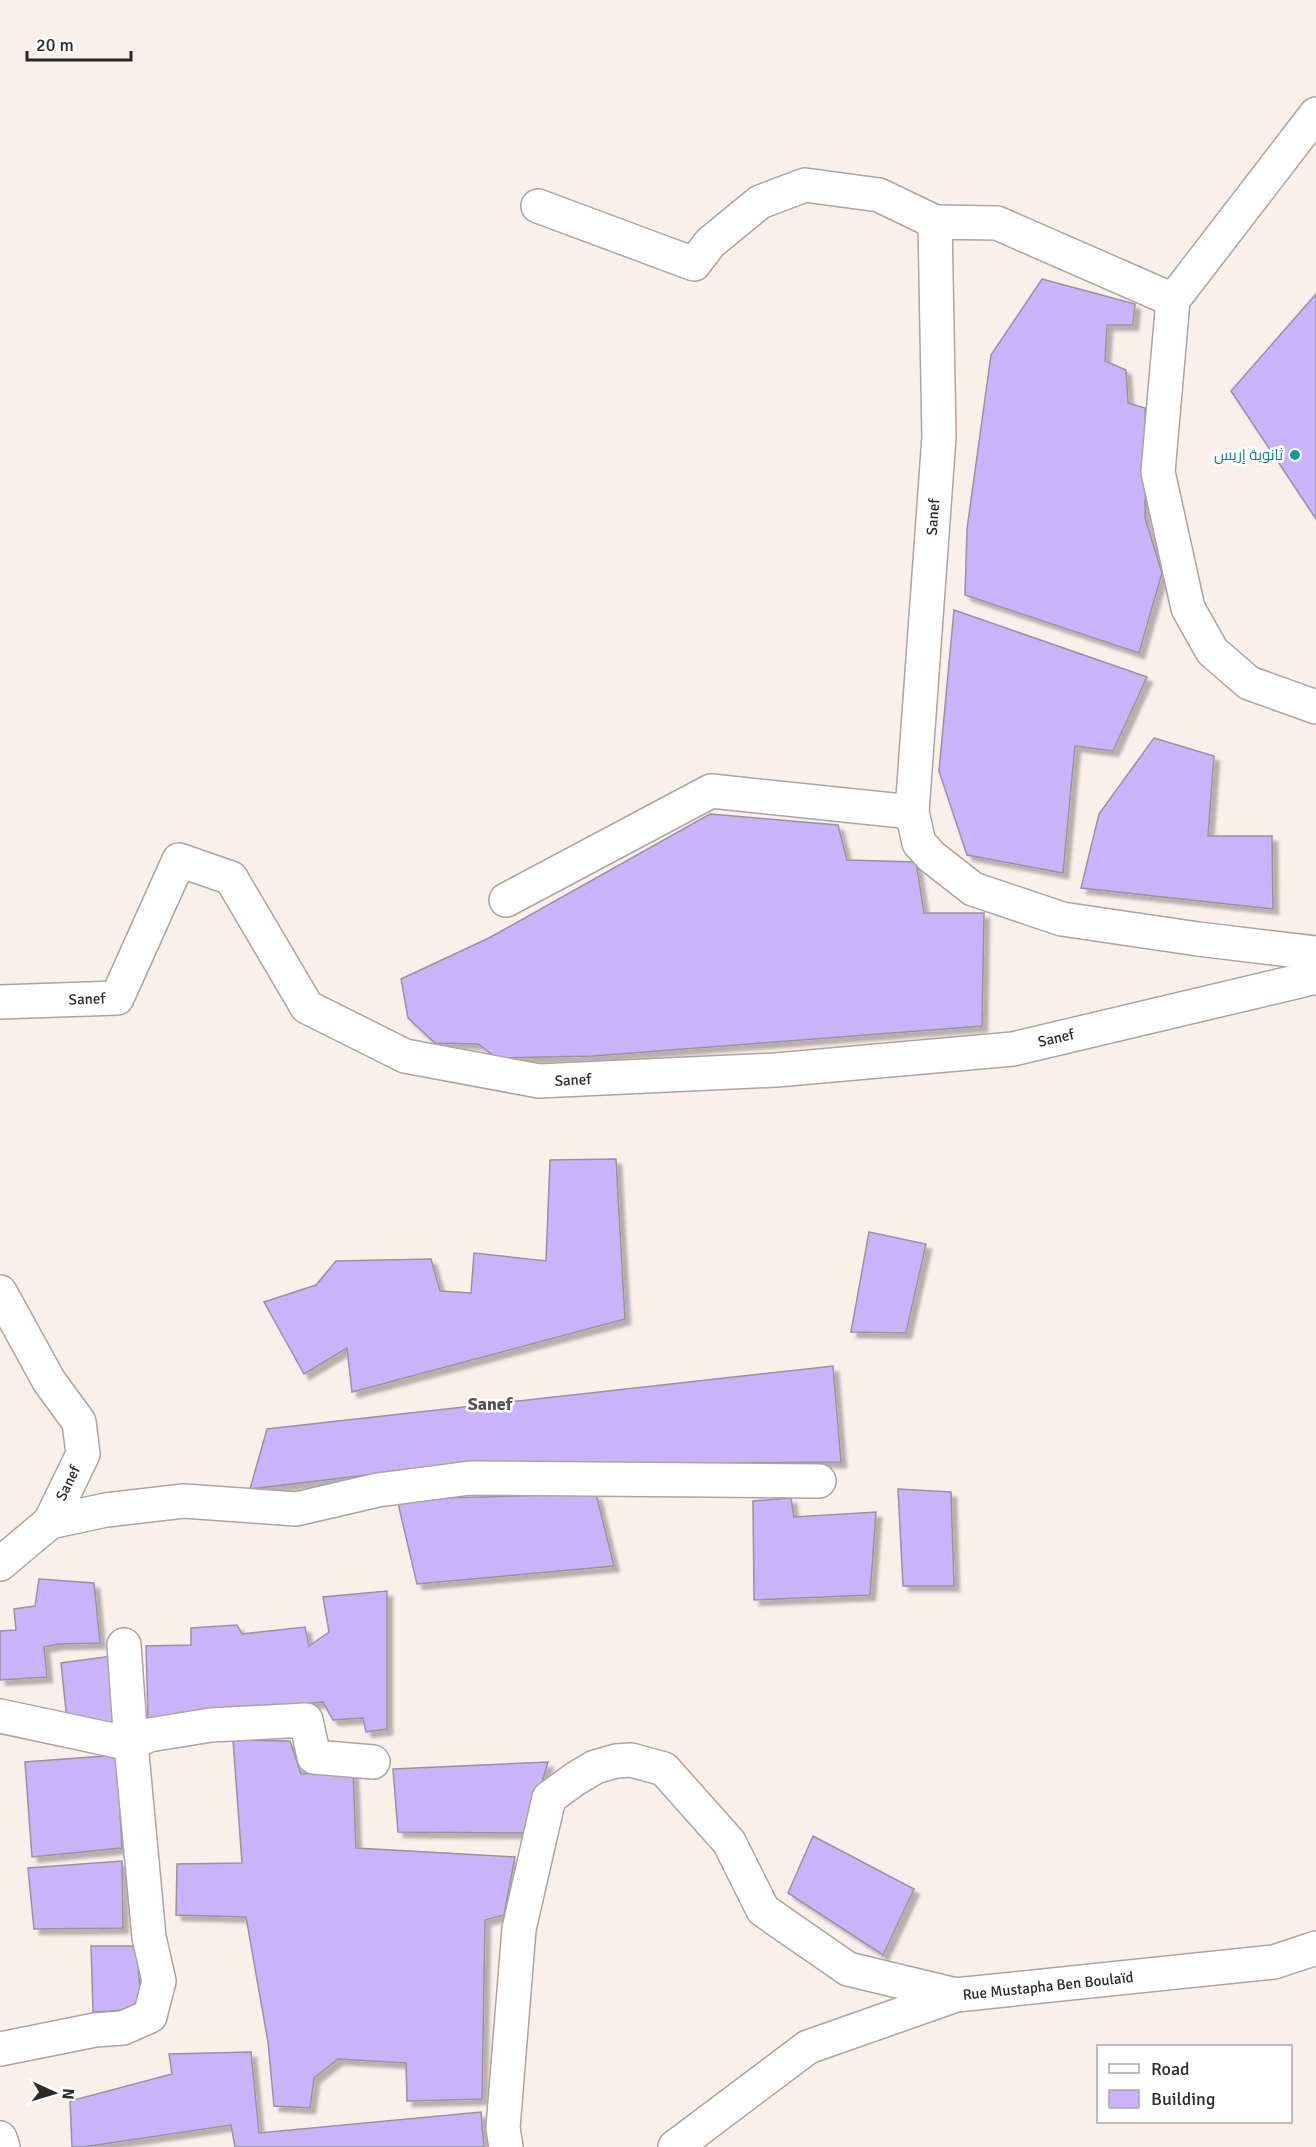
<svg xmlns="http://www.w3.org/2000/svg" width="1316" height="2147" viewBox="0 0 1316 2147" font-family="Signika,Cairo,sans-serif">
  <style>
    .building { fill: #cbb3fc; stroke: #96939d; stroke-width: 1.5; filter: url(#shadow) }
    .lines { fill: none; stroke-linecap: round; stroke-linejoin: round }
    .minor-casing { stroke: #aea39f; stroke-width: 36 }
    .tertiary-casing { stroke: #aea39f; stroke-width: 36 }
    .minor { stroke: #fff; stroke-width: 33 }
    .tertiary { stroke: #fff; stroke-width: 33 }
    .culture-dot { fill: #0f9aa8; stroke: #fff; stroke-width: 2 }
    .labels { text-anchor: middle; stroke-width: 5; stroke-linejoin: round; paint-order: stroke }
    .culture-label { font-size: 15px; fill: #0d838f; stroke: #fff; text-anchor: end }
    .street-label { font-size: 15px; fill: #2d2927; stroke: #fff }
    .quarter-label { font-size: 18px; font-weight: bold; fill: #5a504c; stroke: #fff }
  </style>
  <defs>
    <filter id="shadow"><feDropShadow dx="5.5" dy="5.5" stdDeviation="1.5" flood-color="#0004"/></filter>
  </defs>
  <rect width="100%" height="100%" fill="#fbefea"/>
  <!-- building -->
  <g class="building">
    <polygon points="1042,279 1135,304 1133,325 1107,325 1105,361 1126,370 1128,403 1145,408 1146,442 1145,518 1162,573 1139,653 965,595 967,529 991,355"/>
    <polygon points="1316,294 1316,519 1231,391"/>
    <polygon points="954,610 1147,677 1113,751 1075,746 1063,873 967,855 939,771"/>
    <polygon points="1154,738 1214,756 1208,836 1272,836 1273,909 1081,888 1099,814"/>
    <polygon points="710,814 838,825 847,860 916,862 924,913 984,913 982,1026 593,1056 497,1058 478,1044 435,1043 408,1018 401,979 489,938"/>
    <polygon points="616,1159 625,1319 352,1392 347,1348 304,1374 264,1302 316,1285 336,1261 431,1259 440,1291 471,1293 474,1253 546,1261 550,1160"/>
    <polygon points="869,1232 926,1244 906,1333 851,1332"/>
    <polygon points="833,1366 841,1462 450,1465 250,1489 267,1429"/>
    <polygon points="898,1489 951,1492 954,1586 903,1586"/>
    <polygon points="596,1494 614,1566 417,1584 397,1499"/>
    <polygon points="791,1498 794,1517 876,1512 870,1595 754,1600 753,1501"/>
    <polygon points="39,1579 94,1583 100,1643 58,1644 44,1647 47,1677 0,1680 0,1631 16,1630 14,1609 35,1606"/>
    <polygon points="387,1591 387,1729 366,1732 363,1718 333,1720 323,1702 148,1718 146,1646 191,1645 191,1628 237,1625 242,1634 305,1627 309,1646 329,1632 323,1597"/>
    <polygon points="112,1656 120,1730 67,1720 61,1663"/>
    <polygon points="233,1740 290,1741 301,1774 353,1770 356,1848 515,1857 504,1915 485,1920 482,2099 407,2101 406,2063 338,2059 314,2078 310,2108 274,2106 268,2042 246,1917 176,1915 177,1864 242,1863"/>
    <polygon points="117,1755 122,1848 32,1857 25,1762"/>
    <polygon points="548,1762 527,1833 398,1832 393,1769"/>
    <polygon points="813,1836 914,1889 883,1955 788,1893"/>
    <polygon points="122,1861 123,1928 34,1929 28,1868"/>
    <polygon points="91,1946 136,1946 142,2009 93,2012"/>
    <polygon points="251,2052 259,2133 481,2112 484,2147 235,2147 231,2125 83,2147 72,2147 70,2101 172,2074 169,2054"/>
  </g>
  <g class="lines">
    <defs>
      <g id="minor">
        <polyline points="1316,114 1173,300 1158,472 1188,608 1212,651 1249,683 1316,707"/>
        <polyline points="538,206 694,264 710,243 760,202 805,185 879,195 935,222"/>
        <polyline points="1173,300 997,223 935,222 939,437 912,812 919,843 932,857 973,889 1062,919 1198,939 1316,953"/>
        <polyline points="506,900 711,791 912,812"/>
        <polyline points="0,1002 117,998 179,860 231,878 307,1007 405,1056 539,1081 776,1070 1013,1049 1316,977"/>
        <polyline points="0,1292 49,1381 79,1422 83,1454 50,1522 0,1564"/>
        <polyline points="50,1522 106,1510 184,1501 296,1509 378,1490 470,1478 819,1481"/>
        <polyline points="0,1716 131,1744 149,1735 211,1725 306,1720 314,1757 373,1762"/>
        <polyline points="0,2049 95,2030 123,2028 150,2016 159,1981 149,1937 131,1744 124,1645"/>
        <polyline points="506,2147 503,2128 519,1929 549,1798 575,1779 595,1767 616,1761 631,1760 664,1769 729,1842 763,1910 848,1969 956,1995"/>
      </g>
      <g id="tertiary">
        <polyline points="0,2138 3,2147"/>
        <polyline points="675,2147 808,2047 956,1995 1274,1962 1316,1948"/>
      </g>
    </defs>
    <!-- minor casing -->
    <use href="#minor" class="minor-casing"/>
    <!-- tertiary casing -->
    <use href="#tertiary" class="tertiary-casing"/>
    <!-- minor -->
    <use href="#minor" class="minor"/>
    <!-- tertiary -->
    <use href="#tertiary" class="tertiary"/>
  </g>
  <!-- markers -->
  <circle class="culture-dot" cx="1295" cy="455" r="6"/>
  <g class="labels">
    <!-- culture labels -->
    <g class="culture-label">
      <text x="1283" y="460">ثانوية إريس</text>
    </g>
    <!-- street labels -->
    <g class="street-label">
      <text transform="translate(933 517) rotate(-86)" y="5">Sanef</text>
      <text transform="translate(87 999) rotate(-2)" y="5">Sanef</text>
      <text transform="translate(1056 1038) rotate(-13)" y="5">Sanef</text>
      <text transform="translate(573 1080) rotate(-3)" y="5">Sanef</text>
      <text transform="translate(68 1483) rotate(-64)" y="5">Sanef</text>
      <text transform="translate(1048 1986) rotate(-6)" y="5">Rue Mustapha Ben Boulaïd</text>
    </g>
    <!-- quarter labels -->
    <g class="quarter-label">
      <text x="490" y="1410">Sanef</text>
    </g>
  </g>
  <!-- legend -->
  <rect x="1097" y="2045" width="195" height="78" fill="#ffffff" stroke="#aba9a9" stroke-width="1.5"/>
  <rect x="1109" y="2064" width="30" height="9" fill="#ffffff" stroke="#aba9a9" stroke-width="1.5"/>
  <text x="1151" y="2075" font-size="18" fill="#2d2927">Road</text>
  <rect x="1109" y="2090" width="30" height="18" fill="#cbb3fc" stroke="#aba9a9" stroke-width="1.5"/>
  <text x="1151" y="2105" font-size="18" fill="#2d2927">Building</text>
  <!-- north arrow -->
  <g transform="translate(54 2093) rotate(94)" stroke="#ffffff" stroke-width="4.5" paint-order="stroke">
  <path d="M0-4.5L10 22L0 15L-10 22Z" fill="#2d2927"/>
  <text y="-9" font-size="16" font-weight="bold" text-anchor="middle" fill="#2d2927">N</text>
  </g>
  <!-- scale -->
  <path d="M27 51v9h104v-9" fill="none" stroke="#2d2927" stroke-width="3"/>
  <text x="36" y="51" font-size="18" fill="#2d2927" stroke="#ffffff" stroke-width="4.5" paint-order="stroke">20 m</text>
</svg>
